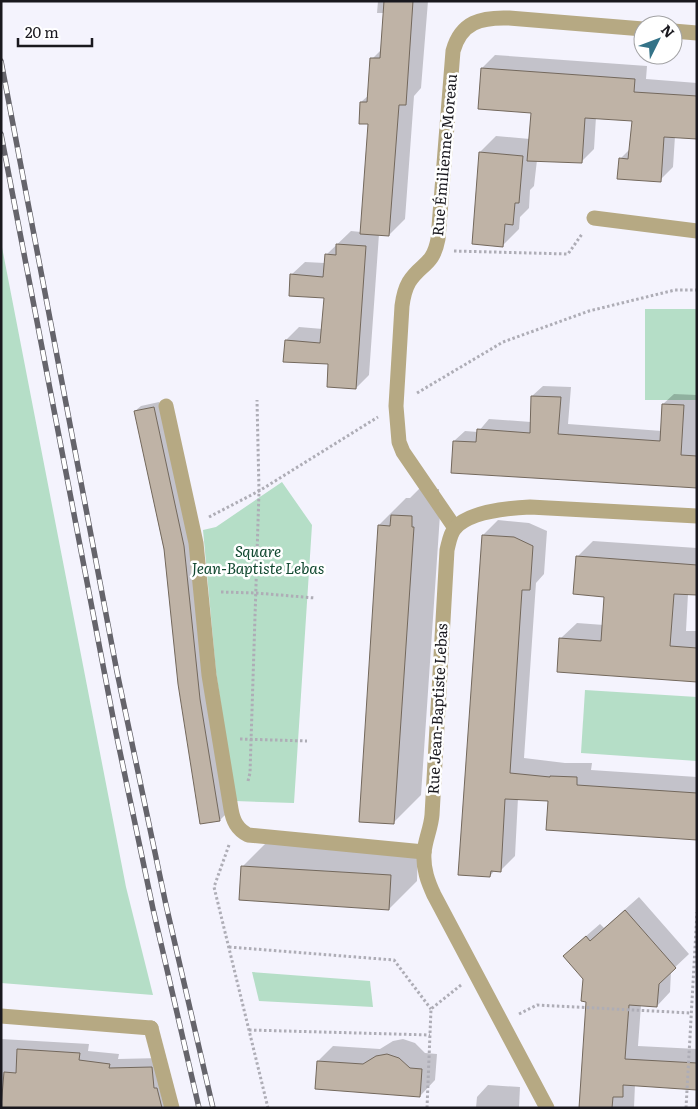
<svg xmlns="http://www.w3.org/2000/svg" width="698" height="1109" viewBox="0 0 698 1109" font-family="Literata,serif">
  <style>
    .green { fill: #b5dec7 }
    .shadow { fill: #0003 }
    .building { fill: #bfb3a6; stroke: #73685c }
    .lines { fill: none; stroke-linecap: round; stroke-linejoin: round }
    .path { stroke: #aeadb6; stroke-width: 3; stroke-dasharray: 2.5 2.5; stroke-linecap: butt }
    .service { stroke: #b6a983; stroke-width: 15 }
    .minor { stroke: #b6a983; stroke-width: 15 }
    .rail-casing { stroke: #65646b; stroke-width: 5.5 }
    .rail { stroke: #fff; stroke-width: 4; stroke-dasharray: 11; stroke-linecap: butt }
    .labels { text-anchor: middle; stroke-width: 5; stroke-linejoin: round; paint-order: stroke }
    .street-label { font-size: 15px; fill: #19181e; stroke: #fff }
    .park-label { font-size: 15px; font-style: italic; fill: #114830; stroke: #fff }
  </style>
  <rect width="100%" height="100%" fill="#f4f3fd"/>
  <!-- green -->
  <g class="green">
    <polygon points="1,242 126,887 153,995 1,983"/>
    <rect x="645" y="309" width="52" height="91"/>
    <polygon points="282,482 312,525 294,803 235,801 216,672 203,530 216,527"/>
    <polygon points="585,690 697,697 697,761 581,753"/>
    <polygon points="252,972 370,981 373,1007 259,1001"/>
  </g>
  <!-- shadow -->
  <g class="shadow">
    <polygon points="378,1 428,1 421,88 414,96 405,219 389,235 379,234 369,375 356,388 329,363 286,340 299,327 323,329 325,297 291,275 305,262 325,263 326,255 351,231 361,232 369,123 361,102 369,95 372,59 382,49 384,13 377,13"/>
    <polygon points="495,55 647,66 646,79 697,83 697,138 675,136 673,167 660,180 620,159 631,148 633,120 596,117 594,149 581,162 537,160 534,186 530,190 529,208 520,217 519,229 503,245 480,152 496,136 530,139 532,112 482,68"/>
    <polygon points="543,386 571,387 568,424 662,431 663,404 674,394 697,395 697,487 454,441 465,431 478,432 489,419 531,422 532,396"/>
    <polygon points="159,402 189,540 225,815 220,820 135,411 141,406"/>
    <polygon points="420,488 439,489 439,500 441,500 421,795 393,823 379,525 406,498 410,498"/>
    <polygon points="498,520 529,523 547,531 544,574 536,583 524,758 565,763 592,763 591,770 697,777 697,839 549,800 518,798 515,856 500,871 495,870 490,876 483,535"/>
    <polygon points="593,541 697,548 697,594 688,594 686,631 697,631 697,681 560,639 577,623 604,625 606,596 577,557"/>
    <polygon points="271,838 418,848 417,881 389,909 243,866"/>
    <polygon points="639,897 689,954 671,971 670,992 657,1006 641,1005 638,1046 697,1049 697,1108 695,1108 696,1088 635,1084 634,1108 580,1108 587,1000 578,943 600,924 604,928"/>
    <polygon points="1,1039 89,1044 88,1051 119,1054 118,1059 161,1058 171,1098 163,1108 1,1108"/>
    <polygon points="403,1039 415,1043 425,1053 437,1054 435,1080 420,1096 318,1061 333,1046 380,1049 393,1041"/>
    <polygon points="488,1085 520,1087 519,1108 476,1108 477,1097"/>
  </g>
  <!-- building -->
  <g class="building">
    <polygon points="384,1 413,1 406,105 399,105 389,236 360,234 368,124 359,124 360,102 367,102 370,58 380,58"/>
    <polygon points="481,68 635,79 634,92 697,96 697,139 664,137 661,182 617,179 619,158 628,159 632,121 585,118 582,163 527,161 531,113 478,109"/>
    <polygon points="479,152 523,156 519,203 515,203 513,225 505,224 503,247 472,244"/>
    <polygon points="336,244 366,246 356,389 327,387 328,364 283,362 285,340 320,343 324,298 289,296 290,274 323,277 325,254 336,255"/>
    <polygon points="531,396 561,397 558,434 660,441 662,404 684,405 681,455 697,456 697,488 451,473 453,441 476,442 477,429 530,433"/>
    <polygon points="154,407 184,546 200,699 220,821 200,824 178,684 164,549 134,411"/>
    <polygon points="391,515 412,516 412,527 414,527 394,824 359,822 378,525 390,526"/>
    <polygon points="482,535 514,537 533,546 530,590 522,590 510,773 550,777 550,776 577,777 577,785 697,793 697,840 546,830 548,801 505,799 501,872 491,871 490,877 458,875"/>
    <polygon points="576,556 697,565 697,595 674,594 670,646 697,648 697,682 557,672 559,638 601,641 604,597 573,594"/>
    <polygon points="241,866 391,875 389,910 239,900"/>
    <polygon points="625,910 676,968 659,984 657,1007 629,1005 625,1059 697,1063 697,1090 623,1085 623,1097 613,1097 612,1108 579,1108 586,1002 581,1001 583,979 563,956 586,936 590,941"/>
    <polygon points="17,1049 80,1053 79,1060 110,1064 109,1068 152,1067 154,1088 157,1088 162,1108 1,1108 4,1072 16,1073"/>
    <polygon points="387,1054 399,1058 410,1068 422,1069 420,1097 315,1089 317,1061 363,1064 376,1056"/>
  </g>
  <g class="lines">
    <!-- path -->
    <g class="path">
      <polyline points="454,251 568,254 582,234"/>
      <polyline points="417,393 503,342 589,311 675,290 697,290"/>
      <polyline points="209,517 259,491 378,417"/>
      <polyline points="221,592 256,593 315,598"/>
      <polyline points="240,739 307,741"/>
      <polyline points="248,781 250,773 259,491 257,400"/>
      <polyline points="229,845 214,887 268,1108"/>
      <polyline points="229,947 394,960 431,1009"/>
      <polyline points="519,1014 537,1005 691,1013"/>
      <polyline points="249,1030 430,1035"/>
      <polyline points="427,1108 431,1009 461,985"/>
      <polyline points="686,1108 697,912"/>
    </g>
    <!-- service -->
    <g class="service">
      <polyline points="594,218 697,231"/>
      <path d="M166,406L196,543L209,675L231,809C233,821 237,829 248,835L424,852"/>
      <polyline points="151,1028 172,1108"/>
    </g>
    <!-- minor -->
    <g class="minor">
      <polyline points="673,31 697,33"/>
      <path d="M455,528L403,452L399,442L396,406L402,306C403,298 405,289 409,282C421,263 433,266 438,239L453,51C461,22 481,17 509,18L643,29"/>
      <polyline points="1,1016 151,1028"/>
      <path d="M547,1108L434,895C428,882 423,869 424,853C425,840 431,828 432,815L447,550C449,542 450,534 455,528C470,511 509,508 530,507L697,516"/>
    </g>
    <defs>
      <g id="rail">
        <polyline points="1,61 117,672 166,905 213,1108"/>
        <polyline points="1,134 116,733 153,909 199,1108"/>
      </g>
    </defs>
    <!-- rail casing -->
    <use href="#rail" class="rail-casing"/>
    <!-- rail -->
    <use href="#rail" class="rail"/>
  </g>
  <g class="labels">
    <!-- street labels -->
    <g class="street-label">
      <text transform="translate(445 155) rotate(-85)" y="5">Rue Émilienne Moreau</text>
      <text transform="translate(438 709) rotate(-87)" y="5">Rue Jean-Baptiste Lebas</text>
    </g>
    <!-- park labels -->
    <g class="park-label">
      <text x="258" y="557">Square<tspan x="258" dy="17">Jean-Baptiste Lebas</tspan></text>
    </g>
  </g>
  <!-- border -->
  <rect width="698" height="1109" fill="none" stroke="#19181e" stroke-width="5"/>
  <!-- north arrow -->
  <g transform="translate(658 40) rotate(48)"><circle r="24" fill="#ffffff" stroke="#a3a3a5"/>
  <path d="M0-4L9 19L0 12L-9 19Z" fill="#347388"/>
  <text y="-8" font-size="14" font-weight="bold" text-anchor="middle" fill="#19181e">N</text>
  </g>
  <!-- scale -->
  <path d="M18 38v8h74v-8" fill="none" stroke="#19181e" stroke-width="2.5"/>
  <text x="25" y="38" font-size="15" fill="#19181e" stroke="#ffffff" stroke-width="4" paint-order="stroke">20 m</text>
</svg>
